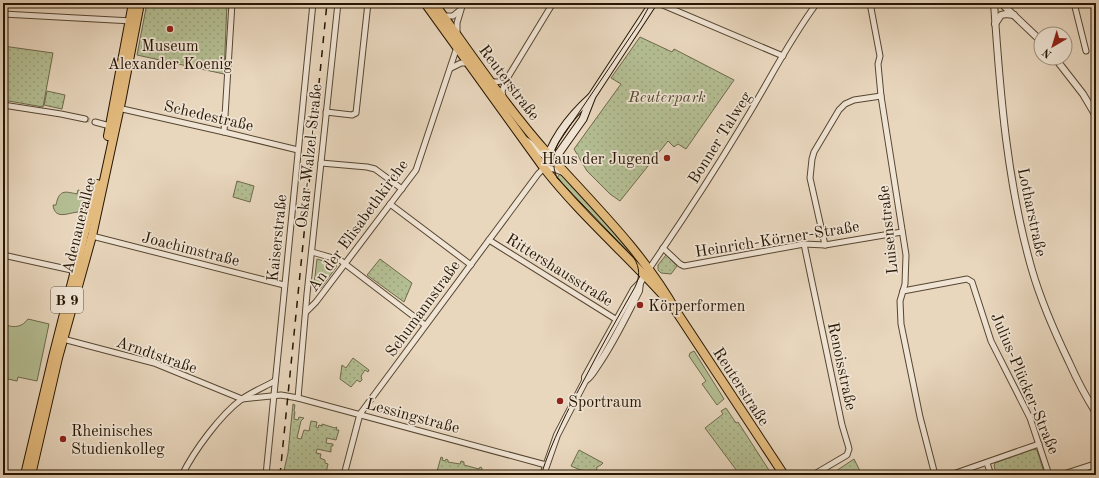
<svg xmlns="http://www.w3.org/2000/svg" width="1099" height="478" viewBox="0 0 1099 478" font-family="'Old Standard TT',serif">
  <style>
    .grass { fill: #b4be93; stroke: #6d6a4b }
    .park { fill: url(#park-dots); stroke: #6d6a4b }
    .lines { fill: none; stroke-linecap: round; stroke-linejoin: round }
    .minor-tunnel { stroke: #c1b098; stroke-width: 5; stroke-dasharray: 5 2.5; stroke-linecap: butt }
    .minor-casing { stroke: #564632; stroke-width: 7 }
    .tertiary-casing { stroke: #564632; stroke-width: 8 }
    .secondary-casing { stroke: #261603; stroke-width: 9 }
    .primary-casing { stroke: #261603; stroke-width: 10 }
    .minor { stroke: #f0e4d4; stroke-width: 5 }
    .tertiary { stroke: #f0e4d4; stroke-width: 6 }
    .secondary { stroke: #f0e4d4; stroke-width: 7 }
    .primary { stroke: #e4bb7e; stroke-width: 8 }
    .tram { stroke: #261603; stroke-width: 1 }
    .rail { stroke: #261603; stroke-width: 1.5; stroke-dasharray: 7 7; stroke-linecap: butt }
    .poi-dot { fill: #8f2418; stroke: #f0e4d4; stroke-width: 1.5 }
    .labels { text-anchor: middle; stroke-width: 3.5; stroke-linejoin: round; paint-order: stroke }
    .shield { fill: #f0e4d4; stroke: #635442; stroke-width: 1 }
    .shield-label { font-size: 15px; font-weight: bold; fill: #261603 }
    .poi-label { font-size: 16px; fill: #261603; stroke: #f0e4d4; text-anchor: start }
    .street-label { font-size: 16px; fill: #261603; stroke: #f0e4d4 }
    .park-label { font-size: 16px; font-style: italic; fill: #51482e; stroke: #f0e4d4 }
  </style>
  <defs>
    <pattern id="park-dots" width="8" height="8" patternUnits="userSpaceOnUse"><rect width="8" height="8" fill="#b4be93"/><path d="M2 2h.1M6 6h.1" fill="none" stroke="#9ba37d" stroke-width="1.8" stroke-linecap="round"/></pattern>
  </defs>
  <rect width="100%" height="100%" fill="#e8d6bd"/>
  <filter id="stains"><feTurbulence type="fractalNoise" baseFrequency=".005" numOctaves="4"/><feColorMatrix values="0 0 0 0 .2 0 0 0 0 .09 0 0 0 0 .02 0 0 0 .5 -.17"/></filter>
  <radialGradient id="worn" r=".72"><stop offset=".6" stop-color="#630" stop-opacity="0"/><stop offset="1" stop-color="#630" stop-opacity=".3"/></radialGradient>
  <!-- grass -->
  <g class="grass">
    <polygon points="560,174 562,175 633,252 631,253 633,255 631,257 556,179"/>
    <path d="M78,190L86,192L81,212C71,211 55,222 53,205H56C59,190 64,191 77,194Z"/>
    <polygon points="317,259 335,264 337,266 321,288 315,288 314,285"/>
    <path d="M28,319L49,324L37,381L18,377L17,381L3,378V331H5L6,325C15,328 22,327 28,319Z"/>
    <polygon points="694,351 724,399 717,405 702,384 706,381 689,356 690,353"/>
  </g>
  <!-- park -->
  <g class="park">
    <polygon points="147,3 227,3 224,74 137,55"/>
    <polygon points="640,37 672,52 674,49 734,80 686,149 678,144 674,147 668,141 620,201 610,194 587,171 574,149 621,84 611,78"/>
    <polygon points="3,46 53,53 43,107 3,100"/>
    <polygon points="47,91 65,95 62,109 44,105"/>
    <polygon points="237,181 254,186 250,202 233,197"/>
    <polygon points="666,255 677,266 671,274 661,273 658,270 658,265"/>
    <polygon points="380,259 412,283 404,302 367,275"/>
    <polygon points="353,358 369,370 368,372 365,370 361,376 362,380 360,382 357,380 351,387 340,379 342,365 346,368"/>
    <polygon points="293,404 295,405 294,411 295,412 294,419 298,420 299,417 304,418 301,421 297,438 301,439 304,430 309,431 311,421 317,422 316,427 318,428 319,425 322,426 322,424 335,428 337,427 336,430 339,430 336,440 327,438 326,443 333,444 333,446 331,446 331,452 317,449 316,453 321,454 320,458 325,460 325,463 328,464 326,473 323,472 322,475 283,475 288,453"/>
    <polygon points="726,408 736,423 738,422 772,475 740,475 705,428 723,414 721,411"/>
    <polygon points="1034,449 1037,450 1044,472 1043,475 997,475 994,466 995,463"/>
    <polygon points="579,450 603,463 601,465 597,467 596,475 592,475 571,466"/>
    <polygon points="441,457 443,458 442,460 445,461 446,459 448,460 448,462 460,464 461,461 464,462 464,465 479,469 480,467 482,468 481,475 436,475"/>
    <polygon points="854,459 862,475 830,475"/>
  </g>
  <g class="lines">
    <!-- minor-tunnel -->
    <polyline class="minor-tunnel" points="85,119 95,122"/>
    <defs>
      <g id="minor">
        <polyline points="658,3 783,56"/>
        <polyline points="870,3 880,56 878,64 881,96 906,255 905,284 900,301 901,324 920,417 935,475"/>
        <polyline points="1074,3 1086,51"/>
        <polyline points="3,14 132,21"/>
        <polyline points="444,16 453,16 459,11"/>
        <polyline points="457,35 457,23 463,3"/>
        <polyline points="451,68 461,63 469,63"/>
        <path d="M491,81C497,83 501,82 507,78"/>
        <polyline points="503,97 502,91 508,77 553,3"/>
        <polyline points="3,105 61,114 85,119"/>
        <polyline points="118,108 224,132 298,150"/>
        <polyline points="326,112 352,115 356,113 368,3"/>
        <polyline points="95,122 110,126"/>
        <polyline points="224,132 232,3"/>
        <polyline points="321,163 367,167 375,169 402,189"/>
        <polyline points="390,204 471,265"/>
        <polyline points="92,236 284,285"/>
        <polyline points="489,240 617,320"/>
        <polyline points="804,244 842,425 848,445 849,449 847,455 813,475"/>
        <polyline points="825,245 810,178 812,159 814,152 839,110 845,104 854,100 881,96"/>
        <polyline points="663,248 680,264 684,266 804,244 825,245 902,232"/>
        <polyline points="312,252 340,260 425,325"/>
        <polyline points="3,255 76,271"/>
        <path d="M649,269C682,221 714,172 744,122C768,83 789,40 817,3"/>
        <polyline points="903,291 967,279 972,282 991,341 1030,418 1049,475"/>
        <polyline points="306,312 316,302 416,170 457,47"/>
        <polyline points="63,339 154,363 242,399"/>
        <polyline points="298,398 307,294 338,3"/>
        <polyline points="242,399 281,395 298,398 546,465"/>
        <polyline points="987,463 991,475"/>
        <path d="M182,475C194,451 220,415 242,399C252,392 264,387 275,381"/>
        <polyline points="266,475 313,3"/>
        <polyline points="344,475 360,414 538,174 544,168 554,169 564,173"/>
        <polyline points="950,475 1039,444"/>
      </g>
      <g id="tertiary">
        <path d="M994,3C1000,93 1007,183 1032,270C1041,301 1055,333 1069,362C1077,380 1086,397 1096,413"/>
        <polyline points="1001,3 1041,41"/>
        <polyline points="995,24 1001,15 1006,14 1014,15"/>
        <polyline points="1055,58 1083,94 1096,116"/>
        <path d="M586,380C591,377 594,371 598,365C614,342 626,316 639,291L640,283"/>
        <polyline points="543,475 557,435 585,381 585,377 634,289 640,283 646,273"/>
        <polyline points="1062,475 1096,464"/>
      </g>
      <g id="secondary">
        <polyline points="526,141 547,157 554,160 583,119 592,96 653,3"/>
        <path d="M544,168C551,141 570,116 591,97"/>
      </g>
      <g id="primary">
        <path d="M425,3L544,168C580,214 624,252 663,295"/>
        <path d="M434,3C471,54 506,107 548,154C593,204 643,252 676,311L784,475"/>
        <polyline points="108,136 133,3"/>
        <polyline points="25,475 53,357 97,184"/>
        <polyline points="31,475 58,358 92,236 121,102 140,3"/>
      </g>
    </defs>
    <!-- minor casing -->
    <use href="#minor" class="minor-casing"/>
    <!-- tertiary casing -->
    <use href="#tertiary" class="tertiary-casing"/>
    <!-- secondary casing -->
    <use href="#secondary" class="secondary-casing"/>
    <!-- primary casing -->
    <use href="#primary" class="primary-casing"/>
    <!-- minor -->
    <use href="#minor" class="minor"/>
    <!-- tertiary -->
    <use href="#tertiary" class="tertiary"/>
    <!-- secondary -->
    <use href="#secondary" class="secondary"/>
    <!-- primary -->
    <use href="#primary" class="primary"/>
    <!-- tram -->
    <path class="tram" d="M541,475C552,441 568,409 585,378C601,347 618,317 635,287C640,277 640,268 634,258L557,178C552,165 552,154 559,142L641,21L651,3"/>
    <!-- rail -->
    <polyline class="rail" points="280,475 327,3"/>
  </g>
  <!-- markers -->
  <g class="poi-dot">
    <circle cx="170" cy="29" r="4"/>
    <circle cx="667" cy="158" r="4"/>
    <circle cx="640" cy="305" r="4"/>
    <circle cx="560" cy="401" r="4"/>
    <circle cx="63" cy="439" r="4"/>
  </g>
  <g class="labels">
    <!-- shield labels -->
    <rect class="shield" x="51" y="287" width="32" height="26" rx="3"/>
    <g class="shield-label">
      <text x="67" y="305">B 9</text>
    </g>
    <!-- poi labels -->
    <g class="poi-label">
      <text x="170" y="51" text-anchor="middle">Museum<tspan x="170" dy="18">Alexander Koenig</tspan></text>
      <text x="659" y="164" text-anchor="end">Haus der Jugend</text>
      <text x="648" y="311">Körperformen</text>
      <text x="568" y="407">Sportraum</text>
      <text x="71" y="436">Rheinisches<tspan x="71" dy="18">Studienkolleg</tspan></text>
    </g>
    <!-- street labels -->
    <g class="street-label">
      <text transform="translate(510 82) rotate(53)" y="6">Reuterstraße</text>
      <text transform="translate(209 115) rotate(13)" y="6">Schedestraße</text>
      <text transform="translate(719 137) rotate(-58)" y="6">Bonner Talweg</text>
      <text transform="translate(308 156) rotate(-84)" y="6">Oskar-Walzel-Straße</text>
      <text transform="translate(1033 212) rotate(78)" y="6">Lotharstraße</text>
      <text transform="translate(78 225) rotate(-76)" y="6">Adenauerallee</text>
      <text transform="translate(357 225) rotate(-54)" y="6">An der Elisabethkirche</text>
      <text transform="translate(887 230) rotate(-96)" y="6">Luisenstraße</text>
      <text transform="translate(276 238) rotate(-84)" y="6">Kaiserstraße</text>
      <text transform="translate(777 238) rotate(-9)" y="6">Heinrich-Körner-Straße</text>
      <text transform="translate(191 248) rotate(14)" y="6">Joachimstraße</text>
      <text transform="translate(560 269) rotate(32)" y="6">Rittershausstraße</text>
      <text transform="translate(422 308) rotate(-54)" y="6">Schumannstraße</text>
      <text transform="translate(157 354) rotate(19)" y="6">Arndtstraße</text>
      <text transform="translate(843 366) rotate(78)" y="6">Renoisstraße</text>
      <text transform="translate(1026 383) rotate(67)" y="6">Julius-Plücker-Straße</text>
      <text transform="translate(742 386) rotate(57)" y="6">Reuterstraße</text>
      <text transform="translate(413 415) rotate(15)" y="6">Lessingstraße</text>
    </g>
    <!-- park labels -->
    <g class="park-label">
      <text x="667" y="102">Reuterpark</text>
    </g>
  </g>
  <!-- margin -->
  <rect width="1099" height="478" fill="none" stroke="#e8d6bd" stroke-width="16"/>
  <rect x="4" y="4" width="1091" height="470" fill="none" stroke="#261603" stroke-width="2"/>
  <rect x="8" y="8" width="1083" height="462" fill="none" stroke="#261603"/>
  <!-- north arrow -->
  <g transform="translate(1053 46) rotate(218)"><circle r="19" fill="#f0e4d4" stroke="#9f9280"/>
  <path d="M0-3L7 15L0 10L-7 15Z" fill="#8f2418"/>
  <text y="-6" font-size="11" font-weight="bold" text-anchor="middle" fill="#261603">N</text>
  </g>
  <rect width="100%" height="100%" filter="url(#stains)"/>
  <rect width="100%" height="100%" fill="url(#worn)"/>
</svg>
